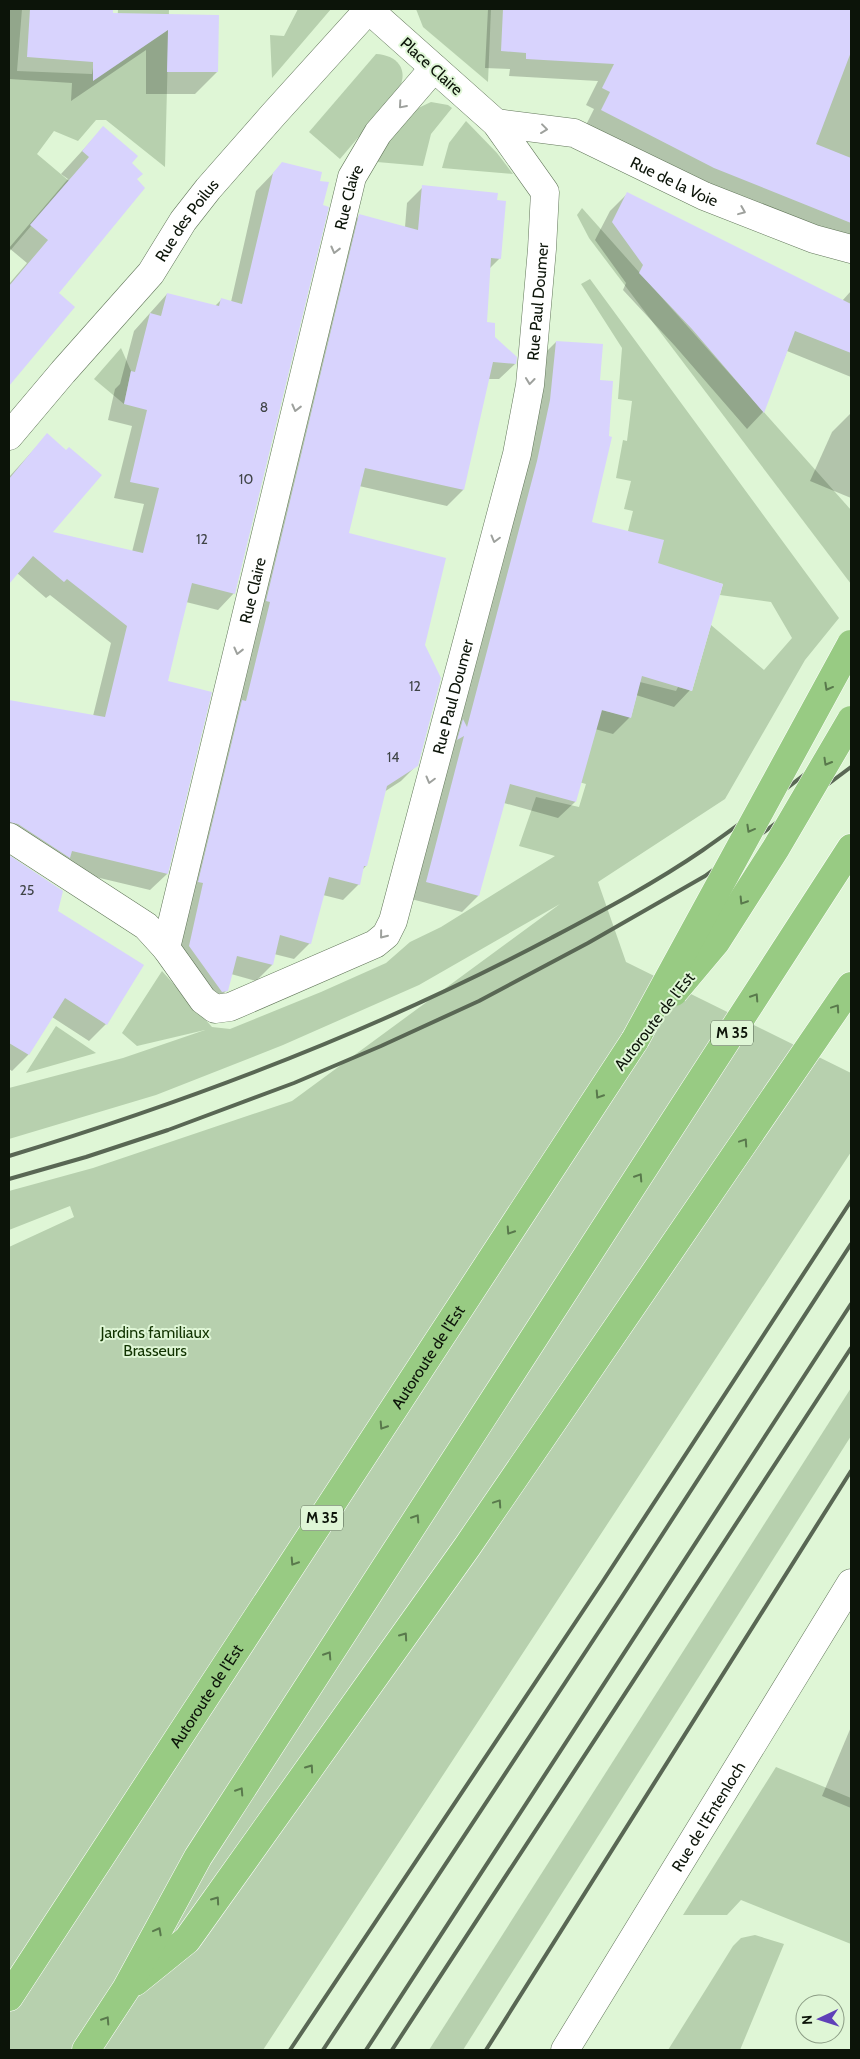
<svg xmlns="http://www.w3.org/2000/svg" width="860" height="2059" viewBox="0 0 860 2059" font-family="Cabin,sans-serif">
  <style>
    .green { fill: #b7d0ae }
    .shadow { fill: #0003 }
    .building { fill: #d8d3fd }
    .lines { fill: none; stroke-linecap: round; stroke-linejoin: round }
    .minor-casing { stroke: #62765a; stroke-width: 29 }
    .trunk-casing { stroke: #fff; stroke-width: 29 }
    .minor { stroke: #fff; stroke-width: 28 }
    .trunk { stroke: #98cb83; stroke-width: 28 }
    .rail { stroke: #596754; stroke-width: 4 }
    .trunk-bridge-casing { stroke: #fff; stroke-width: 29; stroke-linecap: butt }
    .trunk-bridge { stroke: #98cb83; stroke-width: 28 }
    .oneway { stroke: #9ea19d }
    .oneway2 { stroke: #59794c }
    .labels { text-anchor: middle; stroke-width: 4; stroke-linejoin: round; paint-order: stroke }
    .number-label { font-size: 14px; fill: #3f4446 }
    .shield { fill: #dff6d6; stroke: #4b5846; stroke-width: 1 }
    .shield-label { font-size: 15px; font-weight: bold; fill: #0c1409 }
    .street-label { font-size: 16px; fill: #0c1409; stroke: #dff6d6 }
    .park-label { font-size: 16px; fill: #130; stroke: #dff6d6 }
  </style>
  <rect width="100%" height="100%" fill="#dff6d6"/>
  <!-- green -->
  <g class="green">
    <polygon points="9,9 22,9 17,71 92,74 93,68 115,66 118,9 169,9 165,167 106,120 96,120 78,141 54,131 37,154 69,181 9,252"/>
    <polygon points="298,9 331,9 272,78 270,35 284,36"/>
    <polygon points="416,9 491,9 488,82 423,27"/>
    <path d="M376,54C397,55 409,69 399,89L340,159L309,132Z"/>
    <polygon points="431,102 448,105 452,108 431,134 423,166 377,162 387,143 414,110"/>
    <polygon points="466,121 497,153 513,174 442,168 449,143"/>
    <polygon points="582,208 851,510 851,584 589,238 577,215"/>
    <polygon points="590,279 839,618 805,660 725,799 598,882 626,962 851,1073 851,1152 263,2050 9,2050 9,1247 74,1217 70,1206 9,1230 9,1191 93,1168 292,1101 560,904 419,985 283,1045 156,1095 9,1139 9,1088 123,1058 205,1030 137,1046 122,1033 162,971 212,1027 230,1029 321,992 386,963 410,942 441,927 555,856 519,846 536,797 579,807 586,784 550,774 601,710 631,717 640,682 676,691 678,687 692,691 711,625 764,670 792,638 771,602 720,595 723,584 657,566 628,531 633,511 624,509 631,481 616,478 623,440 627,441 632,401 618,399 622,348 581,284"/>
    <polygon points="121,348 131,371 124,404 94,379"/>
    <polygon points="56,1026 96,1053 26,1073"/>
    <polygon points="851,1388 851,1436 463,2050 429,2050"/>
    <polygon points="776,1767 851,1798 851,1944 741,1900 727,1915 683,1915"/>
    <polygon points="755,1935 784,1944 740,2050 668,2050 733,1946 741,1938"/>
  </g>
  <!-- shadow -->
  <g class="shadow">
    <polygon points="10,9 112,9 111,14 217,16 217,72 195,94 146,94 146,50 71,101 72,83 9,79"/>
    <polygon points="224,9 260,9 224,10"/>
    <polygon points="488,9 851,9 851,237 827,237 585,127 594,109 586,105 598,81 509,76 510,69 485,68"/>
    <polygon points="103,128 130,163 136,180 58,293 15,377 9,383 9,284 27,263 9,248 68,179 61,174"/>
    <polygon points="282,164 234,593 218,610 186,602 167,682 210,693 167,874 150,890 83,874 9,834 9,742 88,793 93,716 111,643 50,595 46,598 17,573 9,582 9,477 47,435 50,533 132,552 144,504 114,498 132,426 108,420 115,389 120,384 134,331 167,294 215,306 221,300 231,302 256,191"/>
    <polygon points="423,187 496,201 500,258 489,269 486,323 494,338 515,364 499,379 488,379 463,490 447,506 359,486 348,534 423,645 417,765 401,781 384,792 366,866 362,870 359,884 343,900 323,895 310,943 294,959 274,954 272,965 256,981 231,974 227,990 211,1006 173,963 343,232 359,216 405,227 407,203"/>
    <polygon points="627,194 842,301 851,291 851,377 787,351 763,412 747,429 675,346 623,290 626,283 595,240 610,211"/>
    <polygon points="556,342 591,523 656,564 690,690 674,707 636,695 630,717 613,734 595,729 575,802 558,818 504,803 478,896 462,912 411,899 540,358"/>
    <polygon points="850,414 851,414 851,498 810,481 832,432"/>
    <polygon points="9,868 50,883 57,911 106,1024 89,1041 52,1017 28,1055 12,1071 9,1069"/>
    <polygon points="851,1727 851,1808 822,1796"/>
  </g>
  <!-- building -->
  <g class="building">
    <polygon points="30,9 113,9 113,13 219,15 218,72 167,72 168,30 93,81 93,62 27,57"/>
    <polygon points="503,9 851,9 851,52 816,144 851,158 851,223 714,168 601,110 610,92 602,88 614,64 526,59 526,53 501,51"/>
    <polygon points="103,126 138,156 132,163 143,174 137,179 145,188 59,293 75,307 9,386 9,286 48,240 30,225 89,157 82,151"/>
    <polygon points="282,162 322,172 320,181 329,182 323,205 329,207 235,594 192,583 180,631 168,681 212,692 168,874 72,851 70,858 18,824 9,822 9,700 105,717 127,626 67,579 64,582 33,556 9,584 9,479 47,433 66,450 69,447 102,475 53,532 143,553 159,488 130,482 147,410 124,404 131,371 135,372 150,313 161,316 167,293 219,306 221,298 242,304 273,173"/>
    <polygon points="422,185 498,193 497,200 506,201 501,259 491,258 487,322 495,323 495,337 517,357 516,364 493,362 464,490 365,468 349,533 446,558 425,645 441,678 418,766 387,786 367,866 364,866 360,885 329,877 311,944 280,935 273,965 237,956 228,991 222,992 189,946 203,883 198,882 242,700 246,701 270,602 266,601 359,214 418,230"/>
    <polygon points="627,192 851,304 851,353 795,331 764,413 692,329 639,273 643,265 612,222"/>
    <polygon points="556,341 603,344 600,380 613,381 609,436 612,437 592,522 664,540 658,563 723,584 692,691 642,676 631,718 602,710 576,802 510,784 479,896 426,882 464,736 457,740 463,719 467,727 537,461 550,400"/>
    <polygon points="9,855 63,891 58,911 144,965 107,1025 65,998 29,1055 9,1043"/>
  </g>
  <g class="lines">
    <defs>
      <g id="minor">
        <path id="s1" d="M496,123L574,133L704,196L814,239L851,249"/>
        <path id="s2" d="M9,436L63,372L151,273L183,221L208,189L273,115L369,9"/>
        <path id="s3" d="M9,837L146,926L166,948L352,177L378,133L434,68"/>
        <path id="s4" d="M166,948L203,1000L215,1009L230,1007L375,944L386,935L393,921L517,454L530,385L542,249L545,192L496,123L368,9"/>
        <path id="s5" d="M565,2050L851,1583"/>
      </g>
      <g id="trunk">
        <polyline points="135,1982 187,1940 467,1547 851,986"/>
        <path id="s6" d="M9,1997L635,1040"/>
        <polyline points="86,2050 126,1989 198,1857 851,848"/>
      </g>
    </defs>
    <!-- minor casing -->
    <use href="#minor" class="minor-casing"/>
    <!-- trunk casing -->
    <use href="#trunk" class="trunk-casing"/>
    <!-- minor -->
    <use href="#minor" class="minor"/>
    <!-- trunk -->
    <use href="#trunk" class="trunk"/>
    <!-- rail -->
    <g class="rail">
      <path d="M9,1156C196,1099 378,1030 551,938C602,911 655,883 703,850C754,815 803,776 851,738"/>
      <polyline points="9,1179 86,1157 168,1130 294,1083 381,1046 479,1001 588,943 705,876 851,767"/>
      <polyline points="290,2050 603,1581 851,1201"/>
      <polyline points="323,2050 623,1595 851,1244"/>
      <polyline points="366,2050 851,1304"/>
      <polyline points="392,2050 851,1348"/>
      <polyline points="486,2050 851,1471"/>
    </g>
    <defs>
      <g id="trunk-bridge">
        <polyline points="674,992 716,942 776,848 851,720"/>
        <polyline points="635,1040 851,644"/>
      </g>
    </defs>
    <!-- trunk-bridge casing -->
    <use href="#trunk-bridge" class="trunk-bridge-casing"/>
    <!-- trunk-bridge -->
    <use href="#trunk-bridge" class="trunk-bridge"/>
  </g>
  <!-- one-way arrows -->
  <defs><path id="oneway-chevron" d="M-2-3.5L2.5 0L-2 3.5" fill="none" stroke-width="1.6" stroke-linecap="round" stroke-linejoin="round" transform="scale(1.25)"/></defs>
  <g class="oneway">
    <use href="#oneway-chevron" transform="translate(402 105) rotate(131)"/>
    <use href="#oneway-chevron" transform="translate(544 129) rotate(7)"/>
    <use href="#oneway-chevron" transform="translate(742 211) rotate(22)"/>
    <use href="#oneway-chevron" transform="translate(335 250) rotate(104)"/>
    <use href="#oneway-chevron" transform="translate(530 381) rotate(96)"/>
    <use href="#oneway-chevron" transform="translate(296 408) rotate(104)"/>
    <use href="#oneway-chevron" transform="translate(495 539) rotate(105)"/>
    <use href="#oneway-chevron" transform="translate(238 651) rotate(104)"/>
    <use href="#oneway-chevron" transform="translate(430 780) rotate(105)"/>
    <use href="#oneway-chevron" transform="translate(383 935) rotate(129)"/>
  </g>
  <g class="oneway2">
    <use href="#oneway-chevron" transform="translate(828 687) rotate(119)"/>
    <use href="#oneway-chevron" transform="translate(827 762) rotate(120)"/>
    <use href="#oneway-chevron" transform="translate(750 829) rotate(119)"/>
    <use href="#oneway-chevron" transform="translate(743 901) rotate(122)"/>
    <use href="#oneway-chevron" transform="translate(755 997) rotate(-57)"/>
    <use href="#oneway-chevron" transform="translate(836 1008) rotate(-56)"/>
    <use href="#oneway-chevron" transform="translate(599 1095) rotate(123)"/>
    <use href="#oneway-chevron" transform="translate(744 1142) rotate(-56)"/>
    <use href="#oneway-chevron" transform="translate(639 1177) rotate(-57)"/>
    <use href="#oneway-chevron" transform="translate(510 1231) rotate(123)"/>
    <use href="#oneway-chevron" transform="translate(383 1426) rotate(123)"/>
    <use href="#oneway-chevron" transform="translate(498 1503) rotate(-56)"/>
    <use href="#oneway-chevron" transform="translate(416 1518) rotate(-57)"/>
    <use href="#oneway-chevron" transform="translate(294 1562) rotate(123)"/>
    <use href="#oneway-chevron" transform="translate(404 1636) rotate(-55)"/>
    <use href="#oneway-chevron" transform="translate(328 1655) rotate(-57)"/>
    <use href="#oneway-chevron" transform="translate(310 1768) rotate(-55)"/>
    <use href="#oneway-chevron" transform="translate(240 1791) rotate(-57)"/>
    <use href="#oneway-chevron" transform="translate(216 1900) rotate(-55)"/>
    <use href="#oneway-chevron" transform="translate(158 1931) rotate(-62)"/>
    <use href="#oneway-chevron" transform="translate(106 2020) rotate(-57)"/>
  </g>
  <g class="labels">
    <!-- number labels -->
    <g class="number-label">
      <text x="264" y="412">8</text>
      <text x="246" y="484">10</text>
      <text x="202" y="544">12</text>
      <text x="415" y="691">12</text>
      <text x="393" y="762">14</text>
      <text x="27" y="895">25</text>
    </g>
    <!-- shield labels -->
    <g class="shield">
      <rect x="711" y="1020.5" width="42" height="25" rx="4"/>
      <rect x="301" y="1505.5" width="42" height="25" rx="4"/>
    </g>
    <g class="shield-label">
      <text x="732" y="1038">M 35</text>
      <text x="322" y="1523">M 35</text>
    </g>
    <!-- street labels -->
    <g class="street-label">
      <text transform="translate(432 66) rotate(42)" y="6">Place Claire</text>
      <text dy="6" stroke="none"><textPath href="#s1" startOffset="190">Rue de la Voie</textPath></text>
      <text dy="6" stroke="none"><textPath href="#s3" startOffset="966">Rue Claire</textPath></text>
      <text dy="6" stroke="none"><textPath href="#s2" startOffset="280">Rue des Poilus</textPath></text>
      <text dy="6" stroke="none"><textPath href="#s4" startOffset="919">Rue Paul Doumer</textPath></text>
      <text dy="6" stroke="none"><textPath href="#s3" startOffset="561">Rue Claire</textPath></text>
      <text dy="6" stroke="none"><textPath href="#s4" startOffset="514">Rue Paul Doumer</textPath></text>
      <text transform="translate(654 1021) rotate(-52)" y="6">Autoroute de l’Est</text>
      <text dy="6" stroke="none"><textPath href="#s6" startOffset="765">Autoroute de l’Est</textPath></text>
      <text dy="6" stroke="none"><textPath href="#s6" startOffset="360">Autoroute de l’Est</textPath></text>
      <text dy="6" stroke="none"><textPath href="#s5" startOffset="274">Rue de l'Entenloch</textPath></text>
    </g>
    <!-- park labels -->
    <g class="park-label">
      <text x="155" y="1338">Jardins familiaux<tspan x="155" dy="18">Brasseurs</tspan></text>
    </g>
  </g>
  <!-- border -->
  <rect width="860" height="2059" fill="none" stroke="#0c1409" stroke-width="20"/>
  <!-- north arrow -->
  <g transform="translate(820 2019) rotate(266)"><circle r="24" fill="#dff6d6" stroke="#8b9c84"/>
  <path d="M0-4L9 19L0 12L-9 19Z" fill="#5f40b8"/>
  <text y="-8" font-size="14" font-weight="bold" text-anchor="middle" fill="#0c1409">N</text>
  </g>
</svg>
